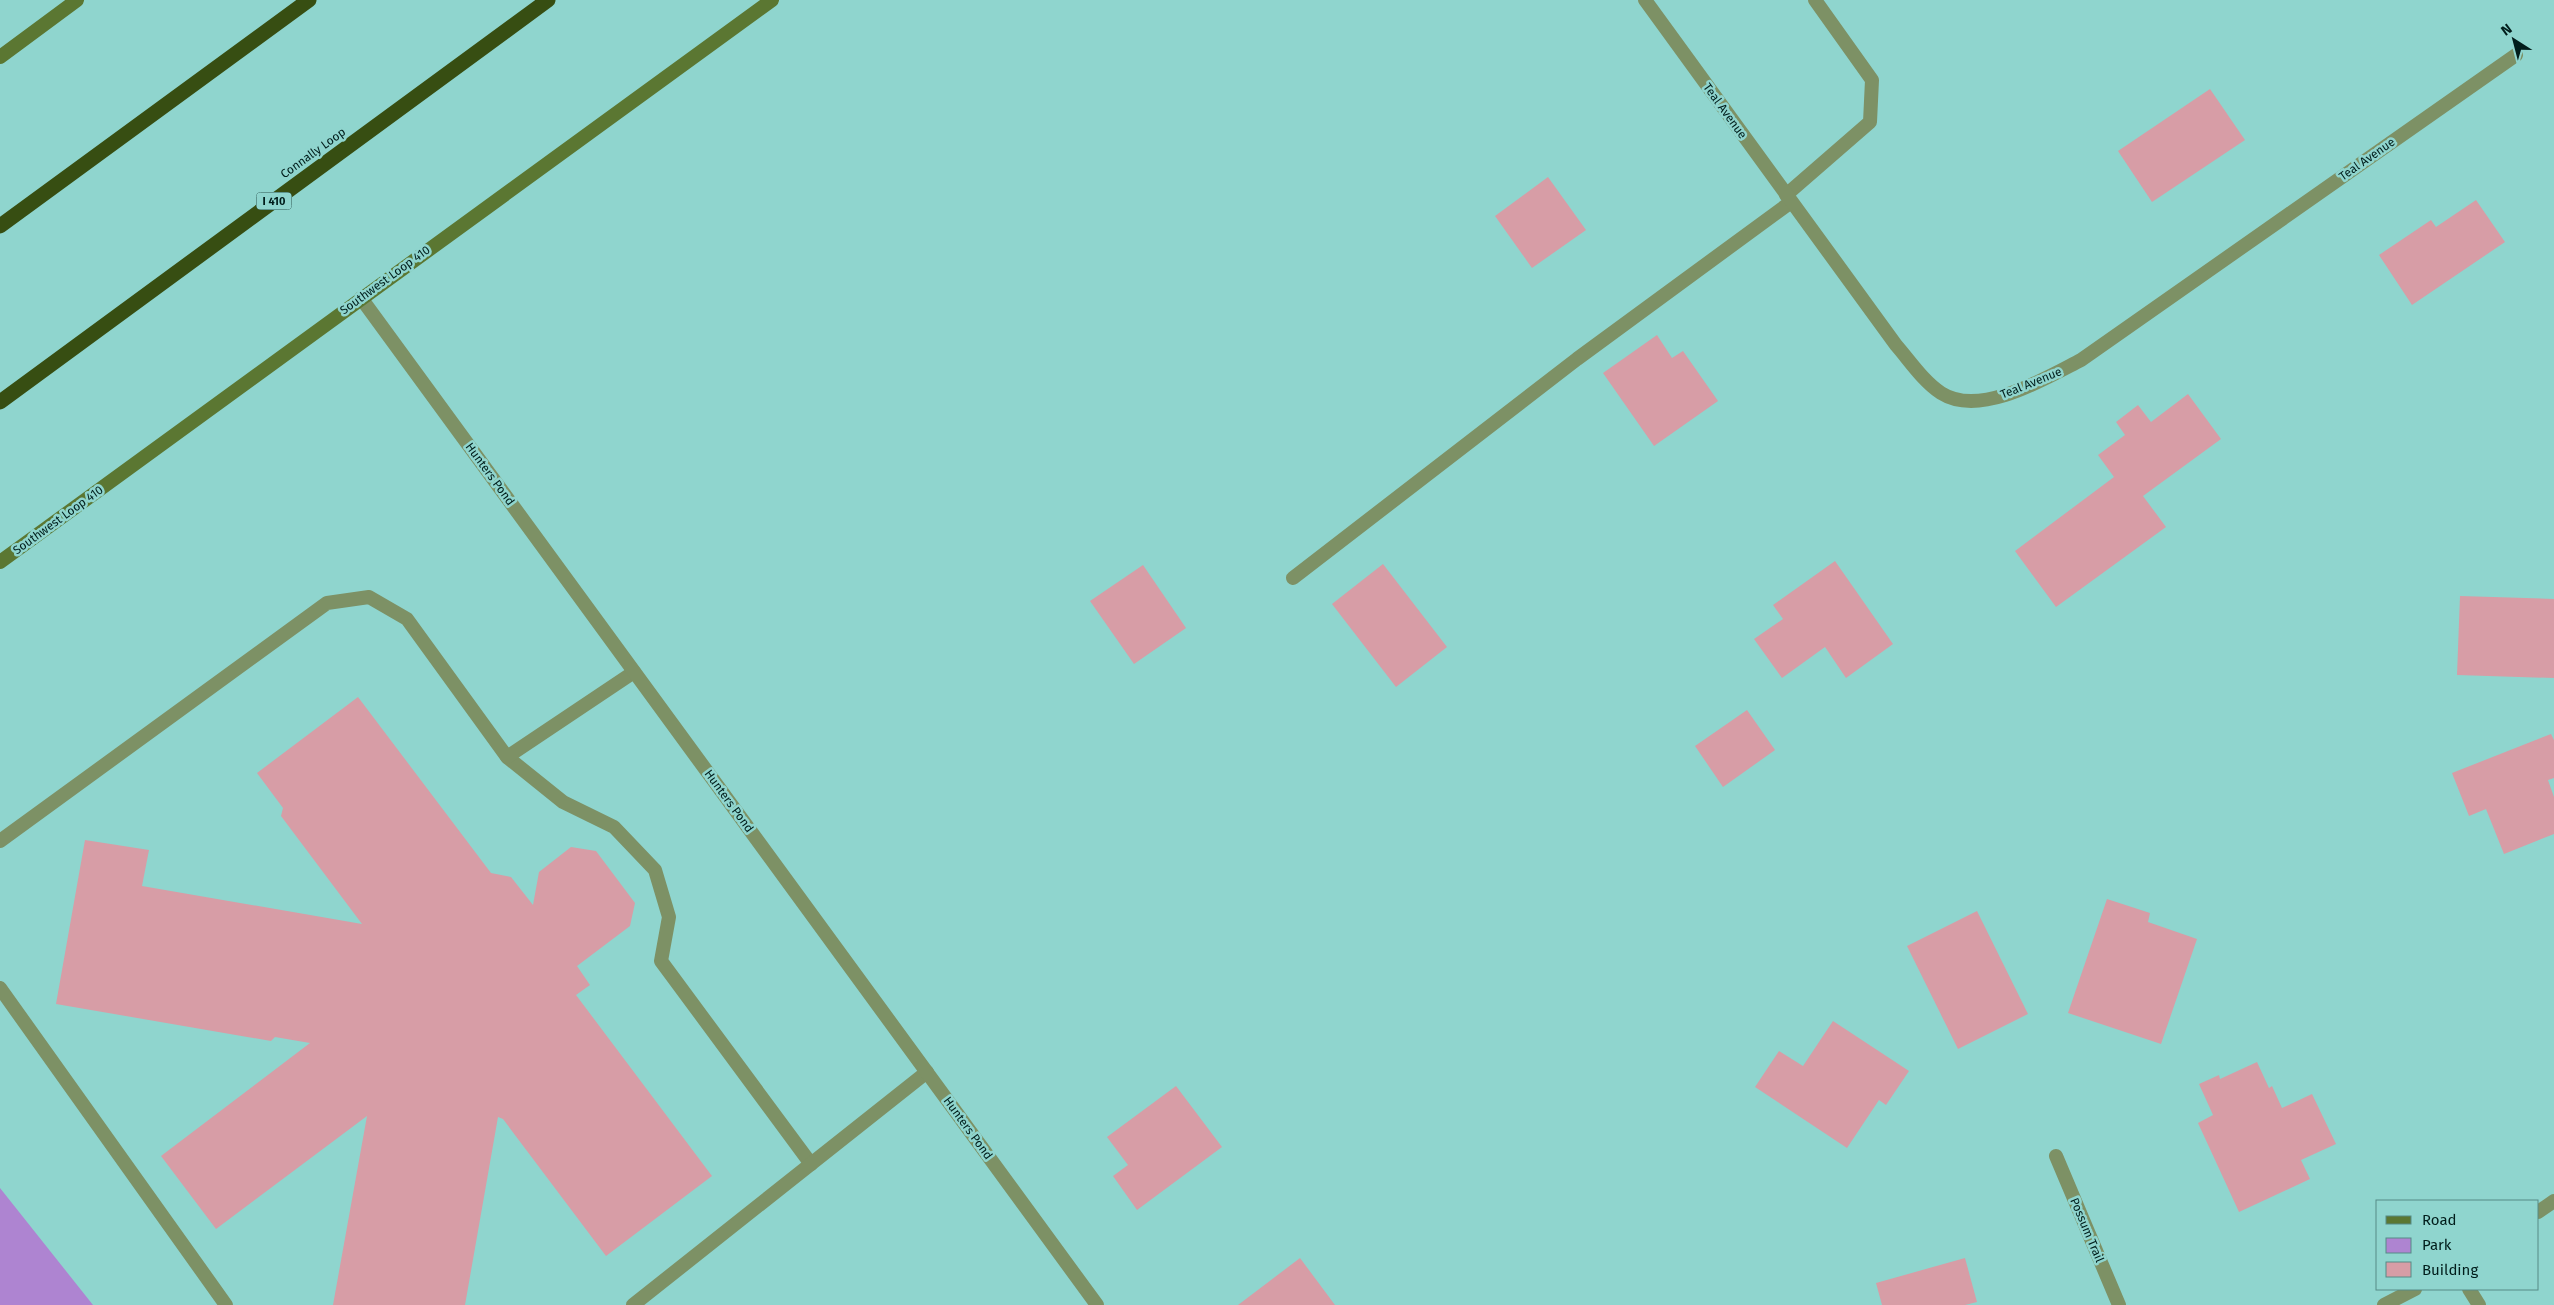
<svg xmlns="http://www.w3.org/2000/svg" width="2554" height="1305" viewBox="0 0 2554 1305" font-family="'Fira Sans',sans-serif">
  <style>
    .green { fill: #ae84d1 }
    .building { fill: #d79da6 }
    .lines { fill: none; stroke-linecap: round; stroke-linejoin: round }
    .service { stroke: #7d9165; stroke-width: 14 }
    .minor { stroke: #7d9165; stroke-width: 14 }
    .tertiary { stroke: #7d9165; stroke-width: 14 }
    .secondary { stroke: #5b7732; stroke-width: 14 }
    .motorway { stroke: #374e12; stroke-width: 15 }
    .labels { text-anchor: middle; stroke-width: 5; stroke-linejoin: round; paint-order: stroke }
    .shield { fill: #8fd5ce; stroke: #2c5451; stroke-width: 1 }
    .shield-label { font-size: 11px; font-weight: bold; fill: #011d1b }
    .street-label { font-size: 12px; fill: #011d1b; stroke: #8fd5ce }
  </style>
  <rect width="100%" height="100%" fill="#8fd5ce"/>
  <!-- green -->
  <polygon class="green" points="0,1188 93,1305 0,1305"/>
  <!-- building -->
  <g class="building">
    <polygon points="2210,89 2245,140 2152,202 2118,151"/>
    <polygon points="1548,177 1586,230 1532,268 1495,216"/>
    <polygon points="2476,200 2505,242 2412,305 2379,255 2431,220 2436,227"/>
    <polygon points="1657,335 1672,358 1683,351 1718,401 1654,446 1603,373"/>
    <polygon points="2188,394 2221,439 2143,496 2166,527 2056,607 2015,551 2114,477 2098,455 2125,435 2116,422 2138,405 2151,422"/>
    <polygon points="1835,561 1893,644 1846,678 1825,647 1782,678 1754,639 1783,619 1773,605"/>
    <polygon points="1383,564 1447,647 1396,687 1332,604"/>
    <polygon points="1143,565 1186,628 1134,664 1090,601"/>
    <polygon points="2460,596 2554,599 2554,678 2457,675"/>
    <polygon points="358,697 491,873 511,877 533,905 539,872 571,847 596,851 635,903 630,926 577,966 590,985 576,995 712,1176 606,1256 503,1119 498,1117 465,1305 333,1305 367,1116 216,1229 161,1156 310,1043 275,1037 271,1041 56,1004 85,840 149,850 142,886 362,924 281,816 283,808 257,773"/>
    <polygon points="1747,710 1775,750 1723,787 1695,746"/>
    <polygon points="2551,734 2554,740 2554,778 2548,780 2554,797 2554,834 2504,854 2486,809 2469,816 2452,773"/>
    <polygon points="2107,899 2150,913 2148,922 2197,939 2161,1044 2068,1013"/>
    <polygon points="1977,911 2028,1014 1958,1049 1907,946"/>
    <polygon points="1833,1021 1909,1071 1886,1105 1879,1100 1847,1148 1755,1087 1779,1051 1803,1066"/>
    <polygon points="2257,1062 2269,1088 2272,1086 2282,1108 2312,1094 2336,1144 2301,1160 2310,1179 2239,1212 2198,1123 2213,1115 2199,1084 2219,1075 2220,1079"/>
    <polygon points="1176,1086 1222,1147 1137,1210 1113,1176 1128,1165 1107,1137"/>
    <polygon points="1300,1258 1335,1305 1238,1305"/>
    <polygon points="1965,1258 1977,1302 1965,1305 1882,1305 1876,1283"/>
  </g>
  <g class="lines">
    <!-- service -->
    <g class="service">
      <polyline points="1786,195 1870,122 1872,80 1815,0"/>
      <polyline points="1293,578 1577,359 1791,202"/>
      <polyline points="507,757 563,802 614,827 655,870 669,917 661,961 811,1164"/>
      <polyline points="0,841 327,603 369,597 407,619 507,757 634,672"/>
      <polyline points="0,988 226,1305"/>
      <polyline points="633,1305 927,1072"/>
    </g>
    <!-- minor -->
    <g class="minor">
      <path d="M1645,0L1896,345C1910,361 1923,381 1941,393C1980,418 2046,378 2081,360L2516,55"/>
      <polyline points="2056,1156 2119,1305"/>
      <polyline points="2538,1212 2554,1201"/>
      <polyline points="2469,1289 2479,1305"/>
      <polyline points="2384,1305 2415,1289"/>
    </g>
    <!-- tertiary -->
    <polyline class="tertiary" points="361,298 1097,1305"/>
    <!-- secondary -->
    <g class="secondary">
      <polyline points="0,57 77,0"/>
      <polyline points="0,562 772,0"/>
    </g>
    <!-- motorway -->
    <g class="motorway">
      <polyline points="0,226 309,0"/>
      <polyline points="0,402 548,0"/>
    </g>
  </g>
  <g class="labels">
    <!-- shield labels -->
    <rect class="shield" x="256.5" y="192.5" width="35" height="17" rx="4"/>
    <g class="shield-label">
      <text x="274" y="205">I 410</text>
    </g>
    <!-- street labels -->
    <g class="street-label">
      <text transform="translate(1725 111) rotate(54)" y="4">Teal Avenue</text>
      <text transform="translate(313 153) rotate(-36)" y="4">Connally Loop</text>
      <text transform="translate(2367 159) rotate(-35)" y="4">Teal Avenue</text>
      <text transform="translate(385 280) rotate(-36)" y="4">Southwest Loop 410</text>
      <text transform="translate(2031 383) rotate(-22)" y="4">Teal Avenue</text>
      <text transform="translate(490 474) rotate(54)" y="4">Hunters Pond</text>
      <text transform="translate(58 520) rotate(-36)" y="4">Southwest Loop 410</text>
      <text transform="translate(729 801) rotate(54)" y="4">Hunters Pond</text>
      <text transform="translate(968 1128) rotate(54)" y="4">Hunters Pond</text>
      <text transform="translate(2087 1230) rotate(67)" y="4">Possum Trail</text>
    </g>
  </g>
  <!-- legend -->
  <rect x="2376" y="1200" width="162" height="90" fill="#8fd5ce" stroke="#568b86"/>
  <rect x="2386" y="1216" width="25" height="8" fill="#5b7732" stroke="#568b86"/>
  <text x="2422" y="1225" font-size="15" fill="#011d1b">Road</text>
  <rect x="2386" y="1238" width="25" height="15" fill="#ae84d1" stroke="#568b86"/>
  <text x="2422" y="1250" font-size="15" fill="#011d1b">Park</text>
  <rect x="2386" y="1262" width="25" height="15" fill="#d79da6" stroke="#568b86"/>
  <text x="2422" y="1275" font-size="15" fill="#011d1b">Building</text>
  <!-- north arrow -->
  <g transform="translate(2514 40) rotate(324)" stroke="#8fd5ce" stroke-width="4" paint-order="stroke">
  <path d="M0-4L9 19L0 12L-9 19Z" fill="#011d1b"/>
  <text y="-8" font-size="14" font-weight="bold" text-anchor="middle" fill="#011d1b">N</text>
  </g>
</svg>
